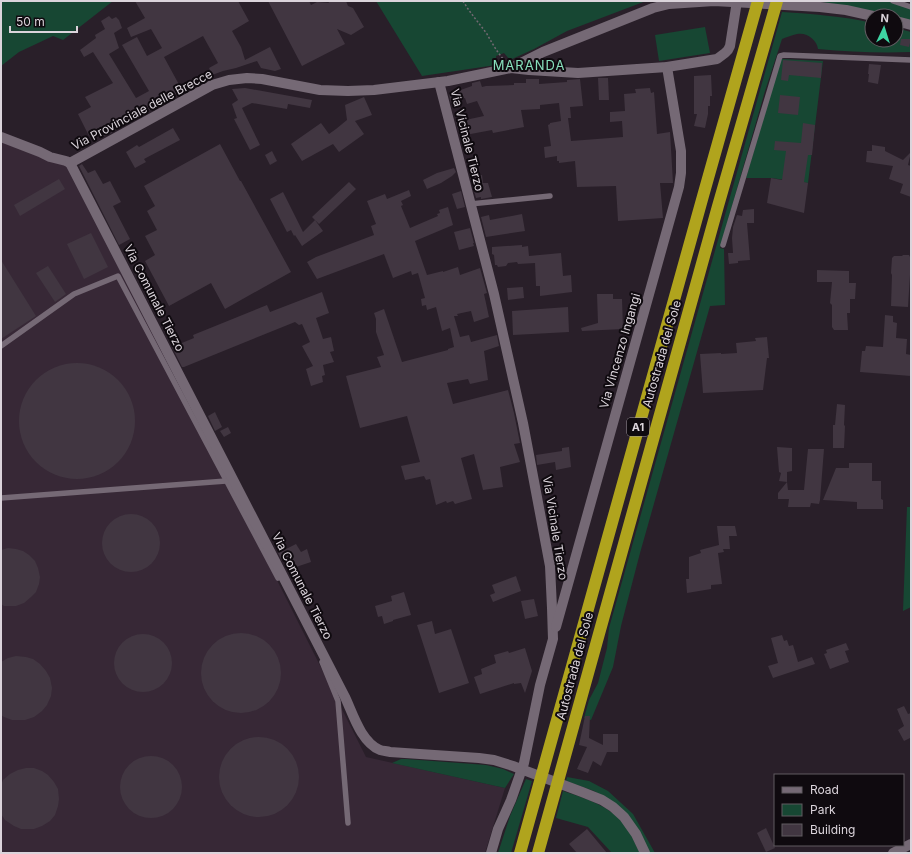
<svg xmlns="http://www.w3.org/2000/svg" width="912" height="854" viewBox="0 0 912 854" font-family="Inter,sans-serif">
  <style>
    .built { fill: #372836 }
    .green { fill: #174733 }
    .building { fill: #413641 }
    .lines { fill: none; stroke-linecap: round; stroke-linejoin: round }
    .path { stroke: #726972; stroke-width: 1.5; stroke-dasharray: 2 2; stroke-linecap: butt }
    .lane { stroke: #756975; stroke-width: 5.5 }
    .street { stroke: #756975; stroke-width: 10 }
    .secondary { stroke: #756975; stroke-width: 10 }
    .highway { stroke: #b0a41d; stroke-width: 12 }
    .labels { text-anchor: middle; stroke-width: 4; stroke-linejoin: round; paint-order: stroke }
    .shield { fill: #0f0a0f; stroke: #9e979e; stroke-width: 1 }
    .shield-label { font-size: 11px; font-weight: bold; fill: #dbd4db }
    .street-label { font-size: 12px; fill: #dbd4db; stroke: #0f0a0f }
    .neighbourhood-label { font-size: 13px; letter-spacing: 1px; fill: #88e0bd; stroke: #0f0a0f }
  </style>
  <rect width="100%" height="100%" fill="#291f29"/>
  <!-- built -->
  <polygon class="built" points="1,142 69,167 366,757 505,788 485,853 1,853"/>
  <!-- green -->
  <g class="green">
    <polygon points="1,1 113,1 63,40 53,36 19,52 1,66"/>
    <polygon points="376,1 646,1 567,31 534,49 510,60 504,53 496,56 496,65 422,76"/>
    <polygon points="816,1 888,1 911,8 911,21 896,17 896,16 891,16 861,9"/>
    <path d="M782,12C812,14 842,16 872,23V40H896V28L911,32V52C880,53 849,52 818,49C817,40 807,32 797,34C792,35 787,37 782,39L765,91L720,248L724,249L725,305L710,306L640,553L621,626L613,667L591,720L584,718L589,700L598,683L607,648L609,628Z"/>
    <polygon points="705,27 710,53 659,61 655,35"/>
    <polygon points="781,59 823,61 808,183 771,178 746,178"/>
    <polygon points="907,507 911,507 911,607 903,611"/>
    <polygon points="401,759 406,759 486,765 503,769 514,774 505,788 392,763"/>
    <polygon points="567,777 589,781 608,791 633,814 655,853 649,853 612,801 594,791 566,781"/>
    <polygon points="526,779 532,781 511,853 498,853 510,816"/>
    <path d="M563,791C590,800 615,807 630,833C634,840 636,846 640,853H612L588,827L556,818Z"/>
  </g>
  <!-- building -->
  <g class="building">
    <polygon points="135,1 238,1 249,21 232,31 241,47 245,60 270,47 281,69 275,71 261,68 257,61 236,68 223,71 212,75 209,68 218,63 203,36 164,57 182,90 158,105 106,136 89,136 78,114 91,107 85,97 113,83 93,52 84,57 80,50 96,38 95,35 105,29 101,21 109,16 112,19 116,17 119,20 122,28 114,33 119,48 109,54 136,98 149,91 122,45 137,37 147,56 162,48 151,29 131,37 127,28 145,18"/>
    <polygon points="268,1 309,1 311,5 317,2 329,3 328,1 346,1 348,6 353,8 364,27 351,35 337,29 345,44 302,66"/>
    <polygon points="901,39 911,39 909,47 900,45"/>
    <polygon points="783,60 822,63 821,78 789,75 788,81 781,80"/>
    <polygon points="869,64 881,65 878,84 868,82 869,74 868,74"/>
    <polygon points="711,75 712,96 710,96 710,106 708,106 708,114 705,128 694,126 697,114 694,114 694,76"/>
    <polygon points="598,78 608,78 609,100 599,100"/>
    <polygon points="526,79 539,79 539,84 567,82 567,80 580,79 583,106 570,107 571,118 568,118 571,141 623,137 622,121 610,122 610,112 625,111 624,94 636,93 635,89 650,88 651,93 654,92 657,134 670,132 673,183 660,183 663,218 618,221 616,186 577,187 575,161 559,163 559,161 557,161 557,156 545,158 544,147 551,146 548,125 550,124 550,123 561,121 559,103 540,105 540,109 521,110 524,127 493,133 492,130 460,136 456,122 484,116 477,101 467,104 465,98 451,103 449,94 472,86 472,83 480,81 482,87 486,86 514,85 514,83 526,83"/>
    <polygon points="245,88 312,100 310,108 288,104 287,109 252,103 242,108 260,145 250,150 234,119 237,118 232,104 238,100 232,89"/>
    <polygon points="780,95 800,97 798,115 778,113"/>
    <polygon points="364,97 372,115 355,121 364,134 339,152 333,144 302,161 291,144 321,123 329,134 336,129 347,120 345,105"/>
    <polygon points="803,123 815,125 812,155 808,155 804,182 808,183 804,213 767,203 771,178 782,180 786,151 774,150 775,141 801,143"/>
    <polygon points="173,128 180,140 144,159 146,162 135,168 126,152 137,145 139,147"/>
    <polygon points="220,144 240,181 241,181 291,272 225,309 211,283 169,306 145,261 155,255 145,236 157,230 147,211 155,206 144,186"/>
    <polygon points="872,145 885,147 885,151 903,160 911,152 908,165 911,166 911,197 900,193 903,184 889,179 893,166 866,162 867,151 872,151"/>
    <polygon points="272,151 277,161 270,165 265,155"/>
    <polygon points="82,164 88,173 95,170 103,184 110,181 121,202 113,206 130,239 119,245 79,166"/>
    <polygon points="454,168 456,172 452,176 441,183 427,189 423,180 437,173"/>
    <polygon points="482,175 483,183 488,183 492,197 481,199 481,197 476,198 470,176"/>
    <polygon points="59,179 65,189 20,216 14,205"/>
    <polygon points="349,182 356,189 319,224 315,220 323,231 302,246 295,235 294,236 291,230 287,232 270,199 283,192 303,232 315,220 312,217"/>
    <polygon points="409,190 411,196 401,201 403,205 401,206 410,228 438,216 437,214 440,213 439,210 448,207 453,225 415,241 427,275 443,271 443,272 458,267 460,275 480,268 487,293 484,294 489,317 474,322 471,311 457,314 458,316 454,316 460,337 469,335 471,342 497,335 499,346 484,351 488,380 470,384 468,379 447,383 453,404 508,390 514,413 520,443 514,444 520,462 500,467 503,487 483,490 474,454 461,458 472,499 455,504 453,501 447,503 446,501 436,505 430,479 426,480 424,476 405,480 401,466 420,462 407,416 360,428 346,376 381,367 377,357 384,355 376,332 376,319 374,313 384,309 402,362 448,350 448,349 454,347 450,328 442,331 436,307 427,310 426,305 422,306 421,299 425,298 418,273 412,275 411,271 393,278 384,254 317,279 307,262 316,257 374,235 371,226 376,224 367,201 385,194 387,199"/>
    <polygon points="461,191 465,207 457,209 452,194"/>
    <polygon points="754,209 754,223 747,223 750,260 738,261 738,263 729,264 728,253 733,253 732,238 733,227 737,215 742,216 743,210"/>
    <polygon points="522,214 525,231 486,237 481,217 489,215 490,220"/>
    <polygon points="470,228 474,243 473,243 474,246 459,250 454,232"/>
    <polygon points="91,233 108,267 84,279 67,244"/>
    <polygon points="522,245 522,247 528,246 529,256 561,253 563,276 571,275 572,292 540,296 540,286 536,286 535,263 518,264 517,262 508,263 506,266 498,267 497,265 495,265 494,255 492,254 492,247"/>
    <polygon points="903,255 909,255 911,259 908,307 891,306 892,275 891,273 892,258 894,256 902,256"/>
    <polygon points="1,260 36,316 1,339"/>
    <polygon points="48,266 66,294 55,302 36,273"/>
    <polygon points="817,270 849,271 849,283 856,283 855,299 850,299 850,313 847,313 848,330 834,330 832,327 832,305 830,303 832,282 817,282"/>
    <polygon points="523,287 524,298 508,300 507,288"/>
    <polygon points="322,292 329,313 316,318 323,339 331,337 334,351 330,352 334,362 323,365 325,375 322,376 323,382 311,386 306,369 313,366 302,346 310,342 302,324 299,325 295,322 184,367 182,367 172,347 194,338 193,335 267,305 270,312"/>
    <polygon points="597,294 613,294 613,299 622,299 623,329 582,331 581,328 598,323"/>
    <polygon points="568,307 569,332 513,335 512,311"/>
    <polygon points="885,315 893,316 893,322 897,323 896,338 907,339 906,354 911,355 911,376 860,372 862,351 865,351 866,346 883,347"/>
    <polygon points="767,337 769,358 767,358 763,390 703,393 700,354 721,353 721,354 737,353 736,343 756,341 755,338"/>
    <circle cx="77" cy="421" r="58"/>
    <polygon points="837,404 845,405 844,425 845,426 844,448 833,448 833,425 835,425"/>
    <polygon points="215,412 222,427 215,431 208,416"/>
    <polygon points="228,427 231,433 224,437 220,431"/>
    <polygon points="569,447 571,467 556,470 555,462 537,465 536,455 562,451 562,448"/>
    <polygon points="777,447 792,448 792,471 787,472 787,482 779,481 781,473 779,472"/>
    <polygon points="808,449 824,449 820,500 819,504 811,503 810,507 788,507 789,499 778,499 778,493 787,482 788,490 804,490"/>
    <polygon points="849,463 872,463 872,481 881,481 881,499 883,500 883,509 857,509 857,502 823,500 836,468 849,468"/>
    <circle cx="131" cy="543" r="29"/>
    <polygon points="717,526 735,526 737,536 729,536 730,549 723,549 724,552 718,553 722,584 711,585 711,589 687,593 686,579 689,579 689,557 701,553 700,550 719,545"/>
    <polygon points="296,544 301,552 307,549 311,562 293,568 288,557 282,561 278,553"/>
    <polygon points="8,548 16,549 23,551 29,555 35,561 38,568 40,577 39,584 36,592 31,597 24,603 16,606 4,606 1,604 1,550"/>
    <polygon points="516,576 521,591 493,602 490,595 495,593 492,585"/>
    <polygon points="404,592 411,615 393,620 393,621 384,624 382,616 378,617 375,606 392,601 391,596"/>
    <polygon points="534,599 538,616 525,619 521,601"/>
    <polygon points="432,621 435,634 451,629 469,683 439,693 417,625"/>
    <circle cx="241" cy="673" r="40"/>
    <circle cx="143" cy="663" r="29"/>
    <polygon points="782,635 784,641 787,640 789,646 793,645 798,662 812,657 815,664 773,678 768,666 778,663 771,638"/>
    <polygon points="846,643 849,650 845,651 849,662 830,669 824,654 827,653 826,650"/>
    <polygon points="525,648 532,671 525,693 521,683 514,684 514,683 480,694 474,677 482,674 481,669 496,663 494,655 508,651 509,653"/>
    <polygon points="16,656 26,657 33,659 40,664 46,671 50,678 52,688 51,696 47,705 42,711 34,717 25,720 12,720 4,717 1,715 1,662 8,658"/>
    <polygon points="904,706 908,714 911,713 911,741 910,738 904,741 898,730 904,726 897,709"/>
    <polygon points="585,716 590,716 589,738 603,745 603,734 618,734 618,752 607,752 601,766 593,761 588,773 577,769 587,747 579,745"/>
    <circle cx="259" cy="777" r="40"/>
    <circle cx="151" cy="787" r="31"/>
    <polygon points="26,768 34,768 42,771 48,775 54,782 58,789 59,799 58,806 55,815 50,821 42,826 34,829 21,829 14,826 5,820 1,814 1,785 3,780 10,774 18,770"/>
    <polygon points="766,828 775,848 766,852 757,833"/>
    <polygon points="587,829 607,853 577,853 569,844"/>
  </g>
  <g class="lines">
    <!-- path -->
    <path class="path" d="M463,1C470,13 479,23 487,34C492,43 497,52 504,60"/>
    <!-- lane -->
    <g class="lane">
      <polyline points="893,1 911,7"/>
      <polyline points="470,204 550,196"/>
      <polyline points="723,245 780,56 784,55 911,60"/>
      <polyline points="1,346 74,294 118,276 278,578"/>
      <polyline points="1,498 226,481"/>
      <polyline points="322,662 338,701 348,823"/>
    </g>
    <!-- street -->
    <g class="street">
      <polyline points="896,21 911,25"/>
      <polyline points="511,68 529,70 578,73 667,67 717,59 725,53 728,50 730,46 737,1"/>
      <polyline points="439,82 494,294 523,423 550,566 552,608 553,639 540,685 524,763 511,800 498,829 491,853"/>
      <polyline points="1,137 40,152 50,157 66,161 70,163"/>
      <path d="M70,163L345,697C353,714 361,742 380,750C383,751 387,751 390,752L479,758L494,760L513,766L582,792L602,800L613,807L624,817L636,834L645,853"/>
      <polyline points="70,163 212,85 229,80 247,78 262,79 320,90 348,91 374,90 448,81 511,68 543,52 653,8 669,4 714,1 820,7 846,10 873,16"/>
      <polyline points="556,627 679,187 681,173 681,151 667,67"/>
    </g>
    <!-- secondary -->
    <polyline class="secondary" points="893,853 911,844"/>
    <!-- highway -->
    <g class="highway">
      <polyline points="520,853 703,196 758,1"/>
      <polyline points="538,853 718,206 777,1"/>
    </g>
  </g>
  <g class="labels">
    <!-- shield labels -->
    <rect class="shield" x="627" y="418" width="22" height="18" rx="3"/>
    <g class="shield-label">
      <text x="638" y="431">A1</text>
    </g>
    <!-- street labels -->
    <g class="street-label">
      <text transform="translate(142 110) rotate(-28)" y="4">Via Provinciale delle Brecce</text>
      <text transform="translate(467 140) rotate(76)" y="4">Via Vicinale Tierzo</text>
      <text transform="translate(154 298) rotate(63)" y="4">Via Comunale Tierzo</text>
      <text transform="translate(620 351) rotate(-74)" y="4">Via Vincenzo Ingangi</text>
      <text transform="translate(662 354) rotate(-74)" y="4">Autostrada del Sole</text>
      <text transform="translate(555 528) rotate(81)" y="4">Via Vicinale Tierzo</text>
      <text transform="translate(302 586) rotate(63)" y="4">Via Comunale Tierzo</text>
      <text transform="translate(575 666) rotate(-75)" y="4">Autostrada del Sole</text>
    </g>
    <!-- neighbourhood labels -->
    <g class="neighbourhood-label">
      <text x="529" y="70">MARANDA</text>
    </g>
  </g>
  <!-- border -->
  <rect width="912" height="854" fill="none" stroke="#dbd4db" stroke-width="4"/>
  <!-- legend -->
  <rect x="774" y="774" width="130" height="72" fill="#0f0a0f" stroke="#615b61"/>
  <rect x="782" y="787" width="20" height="6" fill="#756975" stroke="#615b61"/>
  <text x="810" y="794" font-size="12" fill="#dbd4db">Road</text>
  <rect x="782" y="804" width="20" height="12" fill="#174733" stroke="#615b61"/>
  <text x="810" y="814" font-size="12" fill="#dbd4db">Park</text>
  <rect x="782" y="824" width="20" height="12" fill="#413641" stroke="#615b61"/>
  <text x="810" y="834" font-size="12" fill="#dbd4db">Building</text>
  <!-- north arrow -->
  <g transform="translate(884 28) rotate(4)"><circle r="19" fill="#0f0a0f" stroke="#615b61"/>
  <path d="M0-3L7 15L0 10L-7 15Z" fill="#3ed4a3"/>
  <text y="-6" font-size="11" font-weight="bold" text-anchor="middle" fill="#dbd4db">N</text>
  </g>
  <!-- scale -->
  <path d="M10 26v6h67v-6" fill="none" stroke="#dbd4db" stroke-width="2"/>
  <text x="16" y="26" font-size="12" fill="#dbd4db" stroke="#0f0a0f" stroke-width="3" paint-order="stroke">50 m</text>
</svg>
